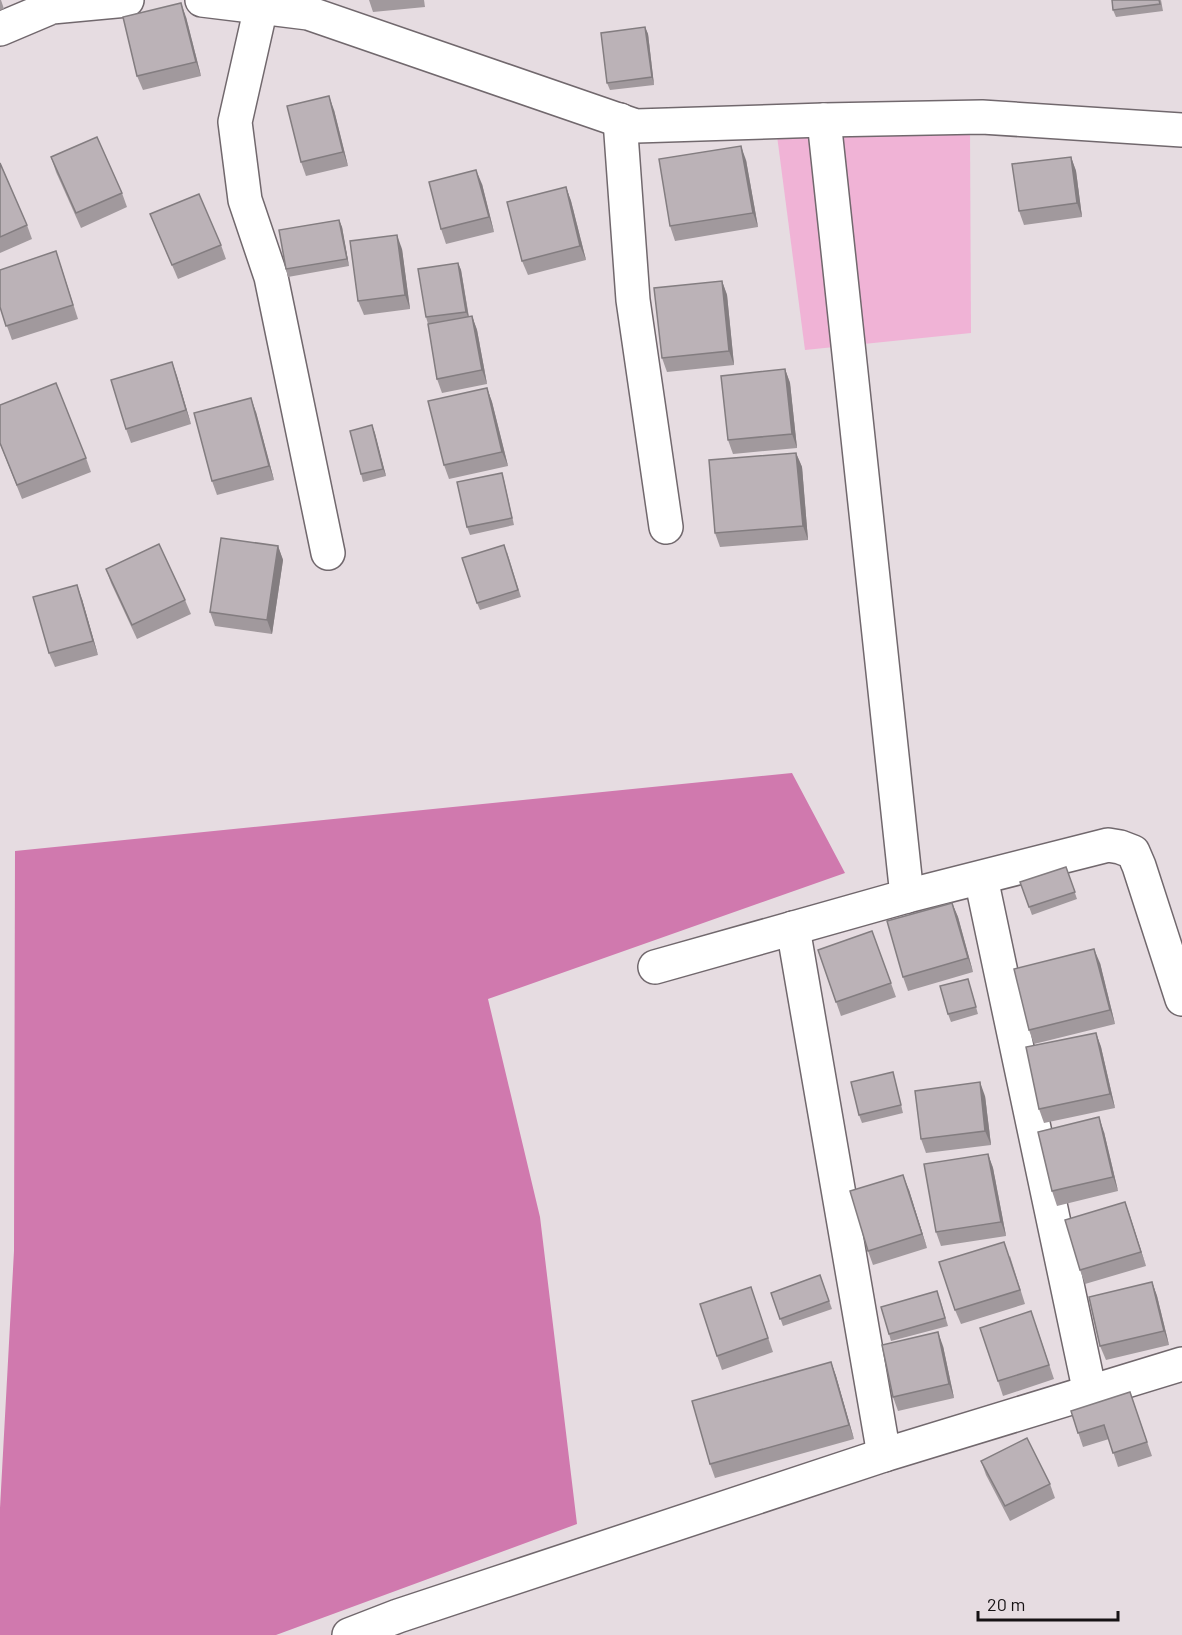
<svg xmlns="http://www.w3.org/2000/svg" width="1182" height="1635" viewBox="0 0 1182 1635" font-family="Barlow,sans-serif">
  <style>
    .green { fill: #f0b3d6 }
    .forest { fill: #d079ae }
    .lines { fill: none; stroke-linecap: round; stroke-linejoin: round }
    .minor-casing { stroke: #71686d; stroke-width: 36 }
    .minor { stroke: #fff; stroke-width: 33 }
    .wall { fill: #a1999d }
    .shaded-wall { fill: #837d80 }
    .building { fill: #bbb2b7; stroke: #837d80; stroke-width: 1.5 }
  </style>
  <rect width="100%" height="100%" fill="#e6dce1"/>
  <!-- green -->
  <polygon class="green" points="776,128 970,129 971,333 805,350"/>
  <!-- forest -->
  <polygon class="forest" points="792,773 845,873 488,999 540,1217 577,1524 276,1635 0,1635 0,1508 14,1251 15,851"/>
  <g class="lines">
    <defs>
      <g id="minor">
        <polyline points="202,0 308,13 636,126 824,120 982,117 1182,130"/>
        <polyline points="261,7 235,122 245,200 271,277 328,553"/>
        <polyline points="0,29 52,7 127,0"/>
        <polyline points="620,120 633,300 666,527"/>
        <polyline points="981,878 1090,1393"/>
        <polyline points="907,896 1108,845 1120,847 1133,852 1139,866 1182,999"/>
        <polyline points="793,928 884,1455"/>
        <polyline points="655,967 907,896 824,120"/>
        <polyline points="349,1635 398,1616 884,1455 1182,1364"/>
      </g>
    </defs>
    <!-- minor casing -->
    <use href="#minor" class="minor-casing"/>
    <!-- minor -->
    <use href="#minor" class="minor"/>
  </g>
  <!-- wall -->
  <g class="wall">
    <polygon points="0,0 1,0 4,9 0,10"/>
    <polygon points="369,0 424,0 425,7 373,12"/>
    <polygon points="1161,0 1163,11 1116,17 1113,10"/>
    <polygon points="186,17 201,76 143,90 137,76"/>
    <polygon points="645,27 648,34 654,85 610,90 607,83"/>
    <polygon points="334,110 348,166 306,176 301,162"/>
    <polygon points="51,157 122,193 127,207 81,228 56,172"/>
    <polygon points="1071,157 1076,171 1082,217 1024,225 1019,211"/>
    <polygon points="746,160 758,227 675,241 670,226"/>
    <polygon points="0,163 27,225 32,239 0,253"/>
    <polygon points="482,184 494,232 446,244 441,229"/>
    <polygon points="566,187 571,201 586,260 528,275 522,261"/>
    <polygon points="150,214 221,245 226,259 178,279"/>
    <polygon points="339,220 342,227 349,266 288,277 286,269"/>
    <polygon points="402,249 410,309 364,315 358,301"/>
    <polygon points="458,263 461,270 469,317 472,316 477,330 487,384 442,393 437,379 428,324 426,317"/>
    <polygon points="61,266 78,319 12,340 0,307"/>
    <polygon points="722,281 727,295 734,365 667,372 662,358"/>
    <polygon points="172,362 191,424 131,443 126,429"/>
    <polygon points="785,369 790,383 797,448 733,454 728,440"/>
    <polygon points="487,388 492,402 508,466 449,479 444,465"/>
    <polygon points="0,405 86,458 91,472 22,499 0,444"/>
    <polygon points="256,412 274,480 217,495 212,481"/>
    <polygon points="372,425 386,476 363,482 361,474"/>
    <polygon points="796,453 802,467 808,540 720,547 715,533"/>
    <polygon points="502,473 504,480 514,525 470,535 467,527"/>
    <polygon points="278,546 283,560 272,634 215,626 210,612"/>
    <polygon points="507,552 521,597 480,610 477,603"/>
    <polygon points="106,569 185,600 191,614 137,639 111,583"/>
    <polygon points="82,599 98,655 55,667 49,653"/>
    <polygon points="1066,867 1077,899 1032,915 1020,882"/>
    <polygon points="952,903 958,917 973,972 908,991 903,977"/>
    <polygon points="872,931 896,997 841,1016 818,950"/>
    <polygon points="1100,963 1115,1024 1034,1044 1029,1030"/>
    <polygon points="970,986 978,1014 951,1022 948,1014"/>
    <polygon points="1096,1033 1101,1047 1115,1108 1044,1123 1039,1109"/>
    <polygon points="895,1080 903,1113 862,1123 859,1115"/>
    <polygon points="985,1096 991,1145 926,1153 921,1139"/>
    <polygon points="1104,1132 1118,1191 1057,1206 1052,1191"/>
    <polygon points="988,1154 993,1168 1006,1236 941,1246 936,1232"/>
    <polygon points="909,1190 927,1248 873,1265 868,1251"/>
    <polygon points="1125,1202 1146,1266 1085,1284 1080,1270"/>
    <polygon points="1010,1256 1025,1304 961,1324 955,1310"/>
    <polygon points="820,1275 832,1309 783,1326 771,1293"/>
    <polygon points="1152,1282 1157,1296 1169,1345 1106,1360 1100,1346"/>
    <polygon points="751,1287 773,1352 722,1370 717,1356"/>
    <polygon points="940,1299 948,1326 891,1341 889,1334"/>
    <polygon points="1036,1325 1054,1379 1003,1396 998,1381"/>
    <polygon points="943,1346 954,1398 898,1411 893,1397"/>
    <polygon points="831,1362 836,1376 854,1439 715,1478 710,1464"/>
    <polygon points="1130,1392 1152,1456 1118,1467 1109,1439 1083,1447 1071,1411"/>
    <polygon points="981,1461 1050,1484 1055,1498 1010,1521 986,1475"/>
  </g>
  <!-- shaded-wall -->
  <g class="shaded-wall">
    <polygon points="181,3 186,17 201,76 196,62"/>
    <polygon points="645,27 648,34 654,85 652,77"/>
    <polygon points="329,96 334,110 348,166 343,152"/>
    <polygon points="741,146 746,160 758,227 753,213"/>
    <polygon points="1071,157 1076,171 1082,217 1077,203"/>
    <polygon points="476,170 482,184 494,232 489,217"/>
    <polygon points="566,187 571,201 586,260 580,246"/>
    <polygon points="339,220 342,227 349,266 347,259"/>
    <polygon points="397,235 402,249 410,309 405,295"/>
    <polygon points="458,263 461,270 469,319 466,312"/>
    <polygon points="722,281 727,295 734,365 729,351"/>
    <polygon points="472,316 477,330 487,384 482,370"/>
    <polygon points="172,362 177,376 191,424 186,410"/>
    <polygon points="785,369 790,383 797,448 792,434"/>
    <polygon points="487,388 492,402 508,466 502,452"/>
    <polygon points="251,398 256,412 274,480 269,466"/>
    <polygon points="372,425 375,433 386,476 383,469"/>
    <polygon points="796,453 802,467 808,540 803,526"/>
    <polygon points="278,546 283,560 272,634 267,620"/>
    <polygon points="77,585 82,599 98,655 93,641"/>
    <polygon points="952,903 958,917 973,972 968,958"/>
    <polygon points="1094,949 1100,963 1115,1024 1110,1010"/>
    <polygon points="1096,1033 1101,1047 1115,1108 1110,1094"/>
    <polygon points="980,1082 985,1096 991,1145 985,1131"/>
    <polygon points="1099,1117 1104,1132 1118,1191 1113,1177"/>
    <polygon points="988,1154 993,1168 1006,1236 1001,1222"/>
    <polygon points="903,1175 909,1190 927,1248 922,1234"/>
    <polygon points="1125,1202 1130,1216 1146,1266 1141,1252"/>
    <polygon points="1152,1282 1157,1296 1169,1345 1164,1331"/>
    <polygon points="938,1332 943,1346 954,1398 949,1384"/>
    <polygon points="831,1362 836,1376 854,1439 849,1425"/>
  </g>
  <!-- building -->
  <g class="building">
    <polygon points="1112,0 1159,0 1160,4 1113,10"/>
    <polygon points="181,3 196,62 137,76 123,17"/>
    <polygon points="645,27 652,77 607,83 601,33"/>
    <polygon points="329,96 343,152 301,162 287,106"/>
    <polygon points="97,137 122,193 76,213 51,157"/>
    <polygon points="741,146 753,213 670,226 659,159"/>
    <polygon points="1071,157 1077,203 1019,211 1012,164"/>
    <polygon points="0,163 27,225 0,237"/>
    <polygon points="476,170 489,217 441,229 429,182"/>
    <polygon points="566,187 580,246 522,261 507,202"/>
    <polygon points="199,194 221,245 172,265 150,214"/>
    <polygon points="339,220 347,259 286,269 279,230"/>
    <polygon points="397,235 405,295 358,301 350,241"/>
    <polygon points="56,251 73,305 6,326 0,307 0,270"/>
    <polygon points="458,263 466,312 426,317 418,269"/>
    <polygon points="722,281 729,351 662,358 654,288"/>
    <polygon points="472,316 482,370 437,379 428,324"/>
    <polygon points="172,362 186,410 126,429 111,380"/>
    <polygon points="785,369 792,434 728,440 721,376"/>
    <polygon points="56,383 86,458 17,485 0,443 0,405"/>
    <polygon points="487,388 502,452 444,465 428,401"/>
    <polygon points="251,398 269,466 212,481 194,413"/>
    <polygon points="372,425 383,469 361,474 350,431"/>
    <polygon points="796,453 803,526 715,533 709,460"/>
    <polygon points="502,473 512,518 467,527 457,482"/>
    <polygon points="221,538 278,546 267,620 210,612"/>
    <polygon points="159,544 185,600 132,625 106,569"/>
    <polygon points="504,545 518,590 477,603 462,558"/>
    <polygon points="77,585 93,641 49,653 33,597"/>
    <polygon points="1066,867 1075,892 1029,907 1020,882"/>
    <polygon points="952,903 968,958 903,977 887,921"/>
    <polygon points="872,931 891,983 836,1002 818,950"/>
    <polygon points="1094,949 1110,1010 1029,1030 1014,969"/>
    <polygon points="968,979 976,1007 948,1014 940,986"/>
    <polygon points="1096,1033 1110,1094 1039,1109 1026,1047"/>
    <polygon points="893,1072 901,1105 859,1115 851,1082"/>
    <polygon points="980,1082 985,1131 921,1139 915,1091"/>
    <polygon points="1099,1117 1113,1177 1052,1191 1038,1132"/>
    <polygon points="988,1154 1001,1222 936,1232 924,1164"/>
    <polygon points="903,1175 922,1234 868,1251 850,1191"/>
    <polygon points="1125,1202 1141,1252 1080,1270 1065,1220"/>
    <polygon points="1004,1242 1020,1290 955,1310 939,1262"/>
    <polygon points="820,1275 829,1301 780,1319 771,1293"/>
    <polygon points="1152,1282 1164,1331 1100,1346 1089,1297"/>
    <polygon points="751,1287 768,1338 717,1356 700,1304"/>
    <polygon points="937,1291 945,1318 889,1334 881,1307"/>
    <polygon points="1031,1311 1049,1365 998,1381 980,1328"/>
    <polygon points="938,1332 949,1384 893,1397 882,1345"/>
    <polygon points="831,1362 849,1425 710,1464 692,1401"/>
    <polygon points="1130,1392 1147,1442 1113,1453 1104,1425 1078,1433 1071,1411"/>
    <polygon points="1027,1438 1050,1484 1005,1506 981,1461"/>
  </g>
  <!-- scale -->
  <path d="M978 1611v9h140v-9" fill="none" stroke="#161214" stroke-width="3"/>
  <text x="987" y="1611" font-size="18" fill="#161214" stroke="#e6dce1" stroke-width="4.5" paint-order="stroke">20 m</text>
</svg>
